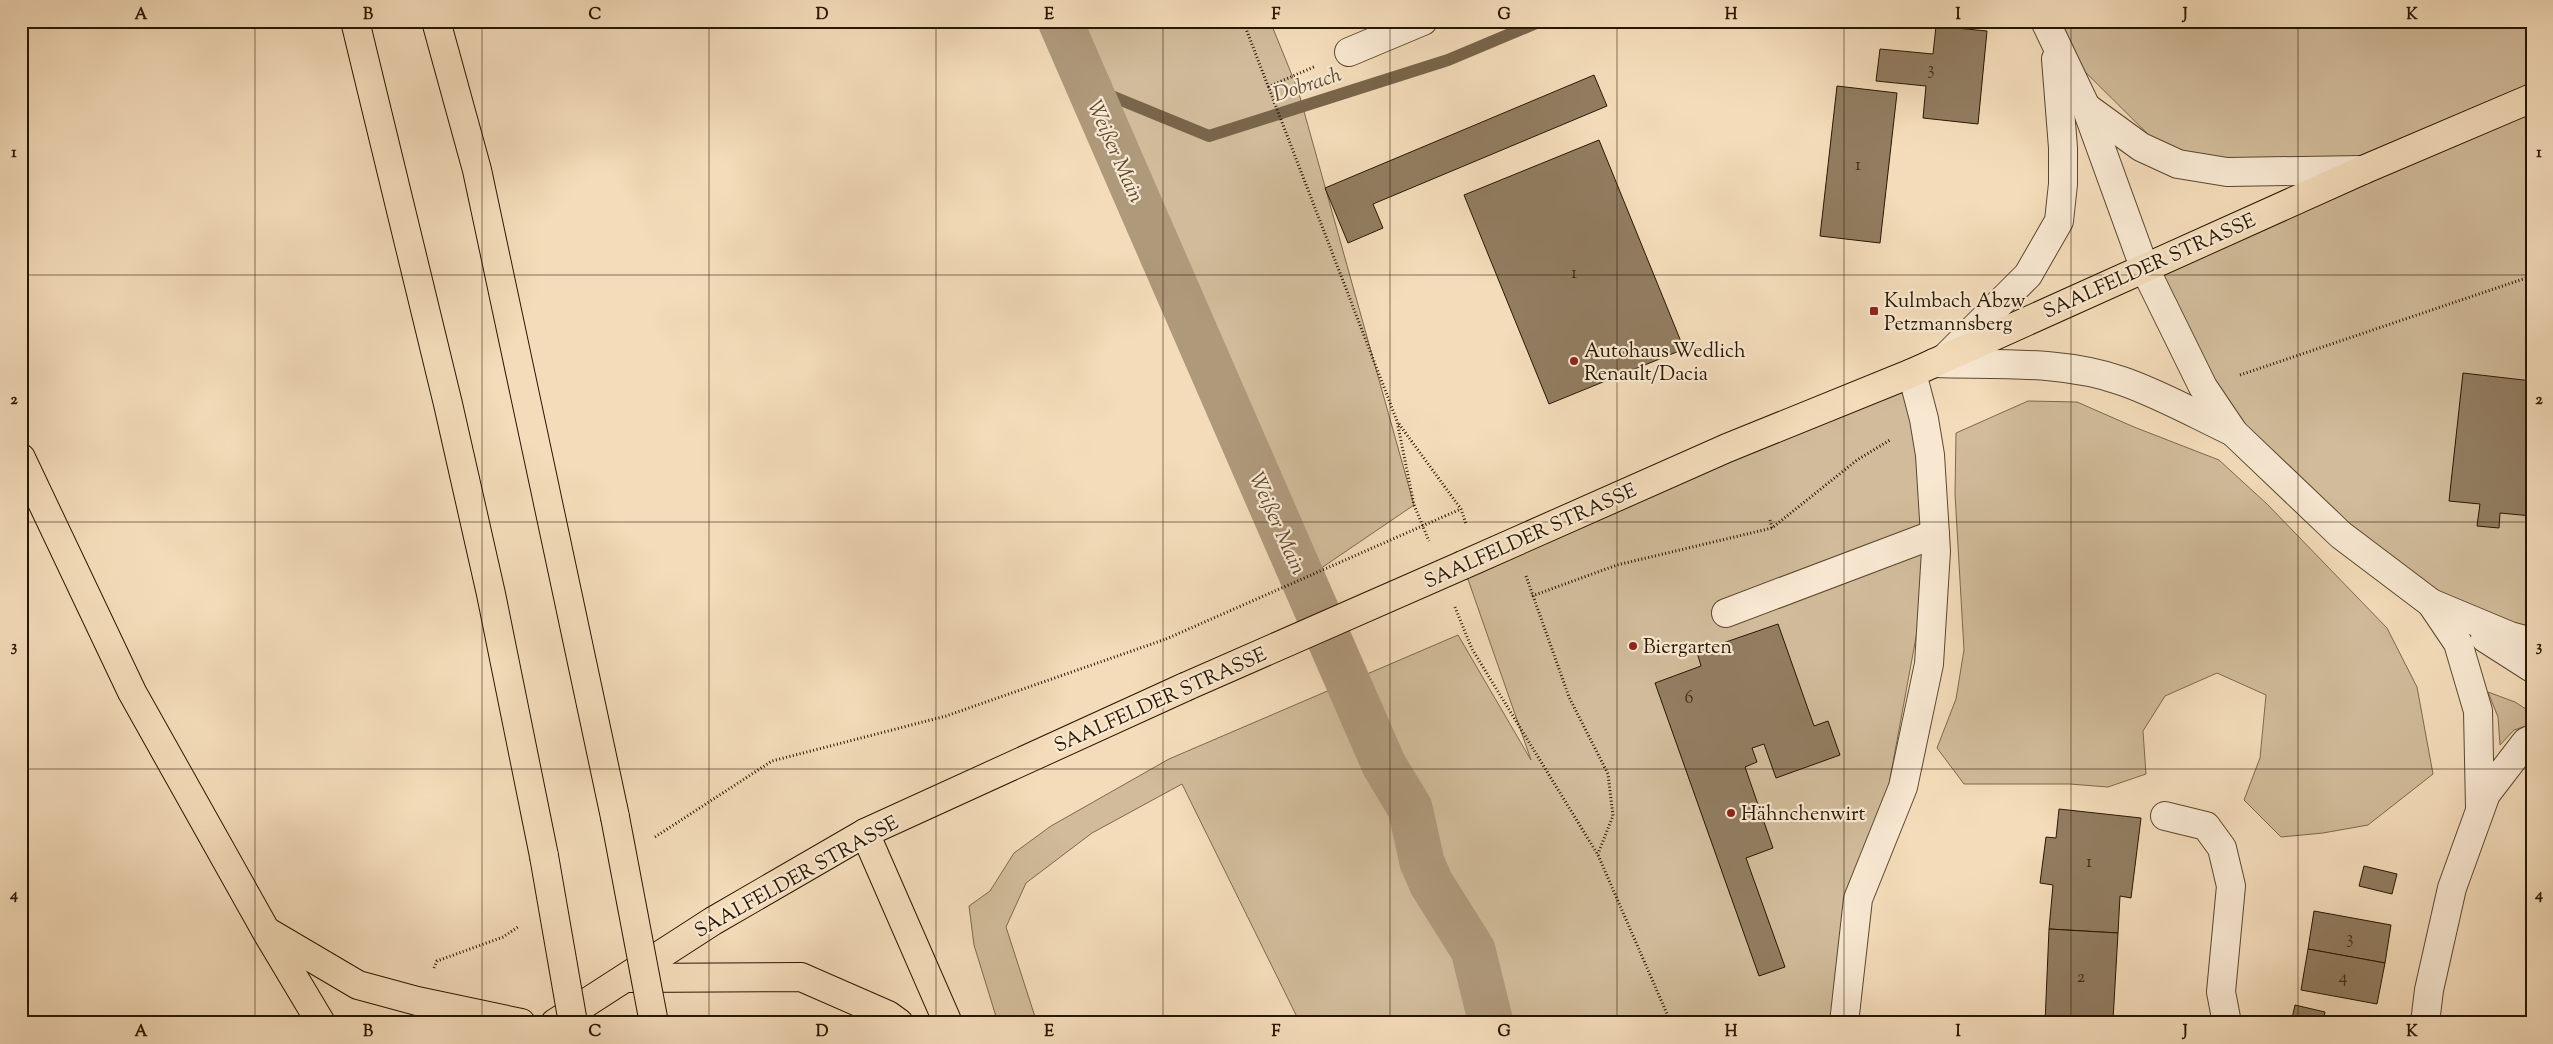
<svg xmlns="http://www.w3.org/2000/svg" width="2553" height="1044" viewBox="0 0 2553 1044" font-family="'Sorts Mill Goudy',serif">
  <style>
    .green { fill: #d1bb9a; stroke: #7c694d }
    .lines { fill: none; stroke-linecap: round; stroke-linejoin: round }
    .stream { stroke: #79654a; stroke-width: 12 }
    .canal { stroke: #af997b; stroke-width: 45 }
    .building { fill: #927d61; stroke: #281700 }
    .minor-casing { stroke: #5b482e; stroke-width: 30 }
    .major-casing { stroke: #281700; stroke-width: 30 }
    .highway-casing { stroke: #281700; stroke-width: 30 }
    .path { stroke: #281700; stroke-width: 3; stroke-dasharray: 1 2.5; stroke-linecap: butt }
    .minor { stroke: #f8e8d2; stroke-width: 28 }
    .major { stroke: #f4dcba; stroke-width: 28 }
    .highway { stroke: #f4dcba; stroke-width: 28 }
    .major-bridge-casing { stroke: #281700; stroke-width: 30; stroke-linecap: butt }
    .highway-bridge-casing { stroke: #281700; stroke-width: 30; stroke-linecap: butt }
    .path-bridge { stroke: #281700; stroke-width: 3; stroke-dasharray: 1 2.5; stroke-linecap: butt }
    .major-bridge { stroke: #f4dcba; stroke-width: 28 }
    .highway-bridge { stroke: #f4dcba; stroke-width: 28 }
    .grid { fill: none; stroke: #281700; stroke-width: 1; stroke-opacity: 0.55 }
    .poi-dot { fill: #8f2418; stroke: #f8e8d2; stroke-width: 2 }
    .labels { text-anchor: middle; stroke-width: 4.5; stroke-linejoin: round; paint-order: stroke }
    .number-label { font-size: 18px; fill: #423018 }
    .street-label { font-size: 20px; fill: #281700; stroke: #f8e8d2 }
    .poi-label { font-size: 20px; fill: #281700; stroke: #f8e8d2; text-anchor: start }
    .water-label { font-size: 21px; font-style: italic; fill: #5e4b31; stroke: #f8e8d2 }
    .neatline { fill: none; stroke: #281700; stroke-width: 2 }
    .grid-label { font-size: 16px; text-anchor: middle; font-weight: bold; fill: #281700 }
  </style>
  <rect width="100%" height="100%" fill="#f4dcba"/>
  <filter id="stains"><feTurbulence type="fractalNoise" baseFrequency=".004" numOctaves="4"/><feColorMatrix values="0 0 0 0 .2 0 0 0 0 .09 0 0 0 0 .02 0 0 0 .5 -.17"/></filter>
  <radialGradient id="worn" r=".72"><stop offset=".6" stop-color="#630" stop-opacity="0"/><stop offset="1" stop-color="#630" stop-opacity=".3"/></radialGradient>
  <!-- green -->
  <g class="green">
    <polygon points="1073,21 1270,21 1298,90 1414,505 1311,575"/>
    <polygon points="2045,21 2532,21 2532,636 2431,603 2234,433 2144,267 2343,170 2178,164 2055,42"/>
    <polygon points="1912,373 1935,534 1845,1023 1300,1023 1182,784 1092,833 1026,883 1006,927 1037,1023 998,1023 974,945 969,906 990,891 1014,853 1051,826 1169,759 1458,635 1531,760 1463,565"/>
    <polygon points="2028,401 2077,402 2134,427 2219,460 2267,504 2387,628 2417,687 2433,774 2368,825 2323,833 2281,837 2244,800 2260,758 2266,695 2217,673 2165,696 2143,731 2146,774 2108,787 2070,784 1964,784 1937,748 1956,699 1964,650 1955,494 1956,433"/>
    <polygon points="2488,692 2515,702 2532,713 2532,724 2514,730 2500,745 2498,717"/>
  </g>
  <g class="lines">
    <!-- stream -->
    <polyline class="stream" points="1087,86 1209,136 1448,60 1541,21"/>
    <!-- canal -->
    <polyline class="canal" points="1060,21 1384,765 1410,808 1422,862 1431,883 1473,950 1491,1023"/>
  </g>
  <!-- building -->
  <g class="building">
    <polygon points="1936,26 1987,31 1978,124 1923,118 1926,86 1876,81 1880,49 1933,54"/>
    <polygon points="1594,75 1607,106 1373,204 1383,228 1348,243 1325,188"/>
    <polygon points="1837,86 1897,93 1880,243 1820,236"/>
    <polygon points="1599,140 1684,349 1549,404 1464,195"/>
    <polygon points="2463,373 2532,381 2532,516 2500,513 2499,528 2477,526 2480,504 2449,501"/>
    <polygon points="1778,624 1814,726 1828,721 1840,755 1776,778 1764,744 1752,748 1757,762 1745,767 1773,848 1746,858 1785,967 1759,976 1655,683 1701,666 1697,652"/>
    <polygon points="2059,809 2141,818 2131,898 2120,896 2118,933 2049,929 2053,885 2040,883 2046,837 2056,838"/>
    <polygon points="2364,866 2397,874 2392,894 2359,886"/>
    <polygon points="2314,911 2391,925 2385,963 2308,949"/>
    <polygon points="2049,929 2118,933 2113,1020 2130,1021 2130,1023 2045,1023"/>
    <polygon points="2308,949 2385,963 2377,1004 2301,990"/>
    <polygon points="2295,1005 2325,1012 2323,1023 2291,1023"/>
  </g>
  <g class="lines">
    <defs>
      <g id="minor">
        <polyline points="2045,21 2086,107 2144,267 2203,387 2234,433 2341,535 2431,603 2510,636 2532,642"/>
        <polyline points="1349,52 1423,21"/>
        <polyline points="2086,107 2141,147 2178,164 2227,172 2363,170"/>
        <polyline points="1946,357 2028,275 2059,221 2063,184 2063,148 2056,59"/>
        <path d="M1934,363C1996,365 2063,360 2122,381C2160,394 2197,415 2233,432"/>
        <polyline points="2431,603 2458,643 2478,711 2480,808"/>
        <polyline points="1726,613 1935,534"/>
        <polyline points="2485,638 2532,668"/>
        <polyline points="2165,816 2206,826 2222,848 2231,886 2221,992 2227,1023"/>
        <polyline points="1844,1023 1858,899 1903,787 1929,664 1936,551 1930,455 1924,419 1912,373"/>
        <polyline points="2425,1023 2429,990 2452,888 2486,794 2526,742 2532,739"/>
      </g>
      <g id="major">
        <polyline points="1463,565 1727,448 1912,373 2363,170 2532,98"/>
        <polyline points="555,1023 713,921 865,833 1185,687"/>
      </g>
      <g id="highway">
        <polyline points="355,21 448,404 491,594 544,856"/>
        <polyline points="436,21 477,170 615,817"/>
        <polyline points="21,458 132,692 266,931 321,1023"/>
        <polyline points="865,833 948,1023"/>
        <polyline points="268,932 358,985 417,1001 521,1023"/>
        <polyline points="626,978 801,977 888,1015 899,1023"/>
      </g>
    </defs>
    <!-- minor casing -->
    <use href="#minor" class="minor-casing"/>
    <!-- major casing -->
    <use href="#major" class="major-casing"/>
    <!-- highway casing -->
    <use href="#highway" class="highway-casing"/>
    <!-- path -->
    <g class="path">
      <polyline points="1243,21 1397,421 1414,505 1429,541"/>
      <polyline points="1268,87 1316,66"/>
      <polyline points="2240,375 2532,276"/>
      <polyline points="1399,424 1461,509 1466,524"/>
      <polyline points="1445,516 1461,509"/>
      <polyline points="1770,520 1772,528"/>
      <polyline points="1526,576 1569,697 1608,774 1613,816 1598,854"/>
      <polyline points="1532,596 1617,565 1772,528 1857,460 1890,440"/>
      <polyline points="1455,607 1472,649 1598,855 1671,1023"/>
      <polyline points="655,837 772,761 946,716 1166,639"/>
      <polyline points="434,968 437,961 503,937 518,927"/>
    </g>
    <!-- minor -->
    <use href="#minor" class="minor"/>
    <!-- major -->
    <use href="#major" class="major"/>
    <!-- highway -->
    <use href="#highway" class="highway"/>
    <defs>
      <polyline id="major-bridge" points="1185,687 1463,565"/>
      <g id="highway-bridge">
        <polyline points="615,817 654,1023"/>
        <polyline points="544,856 573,1023"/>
      </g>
    </defs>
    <!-- major-bridge casing -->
    <use href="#major-bridge" class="major-bridge-casing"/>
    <!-- highway-bridge casing -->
    <use href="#highway-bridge" class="highway-bridge-casing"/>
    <!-- path-bridge -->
    <polyline class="path-bridge" points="1166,639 1445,516"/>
    <!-- major-bridge -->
    <use href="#major-bridge" class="major-bridge"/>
    <!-- highway-bridge -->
    <use href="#highway-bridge" class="highway-bridge"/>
  </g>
  <!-- grid -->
  <path class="grid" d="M255,21V1023M482,21V1023M709,21V1023M936,21V1023M1163,21V1023M1390,21V1023M1617,21V1023M1844,21V1023M2071,21V1023M2298,21V1023M21,275H2532M21,522H2532M21,769H2532"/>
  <!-- markers -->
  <g class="poi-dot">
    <rect x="1869" y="306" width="10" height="10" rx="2.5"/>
    <circle cx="1574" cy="361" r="5"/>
    <circle cx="1633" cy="646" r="5"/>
    <circle cx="1731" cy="813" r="5"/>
  </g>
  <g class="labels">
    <!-- number labels -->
    <g class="number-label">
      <text x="1931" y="74">3</text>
      <text x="1858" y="170">1</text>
      <text x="1574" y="278">1</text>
      <text x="1689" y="703">6</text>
      <text x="2089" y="867">1</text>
      <text x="2350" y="943">3</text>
      <text x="2081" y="982">2</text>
      <text x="2343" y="982">4</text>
    </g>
    <!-- street labels -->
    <g class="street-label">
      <text transform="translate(2149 265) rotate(-24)" y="7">SAALFELDER STRASSE</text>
      <text transform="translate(1530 535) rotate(-24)" y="7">SAALFELDER STRASSE</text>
      <text transform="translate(1160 699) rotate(-24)" y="7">SAALFELDER STRASSE</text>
      <text transform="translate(796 876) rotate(-29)" y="7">SAALFELDER STRASSE</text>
    </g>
    <!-- poi labels -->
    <g class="poi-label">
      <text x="1884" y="307">Kulmbach Abzw<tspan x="1884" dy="23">Petzmannsberg</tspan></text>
      <text x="1584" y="357">Autohaus Wedlich<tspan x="1584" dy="23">Renault/Dacia</tspan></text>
      <text x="1643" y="653">Biergarten</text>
      <text x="1741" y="820">Hähnchenwirt</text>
    </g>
    <!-- water labels -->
    <g class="water-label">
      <text transform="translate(1307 84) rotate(-18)" y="7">Dobrach</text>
      <text transform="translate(1116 151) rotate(66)" y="7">Weißer Main</text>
      <text transform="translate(1278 523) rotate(66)" y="7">Weißer Main</text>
    </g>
  </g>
  <!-- margin -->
  <rect width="2553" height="1044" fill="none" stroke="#f4dcba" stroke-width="55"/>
  <rect x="28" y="28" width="2498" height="988" class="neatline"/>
  <g class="grid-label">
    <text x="141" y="19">A</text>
    <text x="368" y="19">B</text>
    <text x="595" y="19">C</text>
    <text x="822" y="19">D</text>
    <text x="1049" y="19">E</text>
    <text x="1276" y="19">F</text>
    <text x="1504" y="19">G</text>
    <text x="1731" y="19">H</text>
    <text x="1958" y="19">I</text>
    <text x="2185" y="19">J</text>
    <text x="2412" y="19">K</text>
    <text x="14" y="157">1</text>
    <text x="2539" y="157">1</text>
    <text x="14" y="404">2</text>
    <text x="2539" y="404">2</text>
    <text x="14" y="651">3</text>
    <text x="2539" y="651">3</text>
    <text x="14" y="899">4</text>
    <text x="2539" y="899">4</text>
    <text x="141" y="1036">A</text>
    <text x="368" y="1036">B</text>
    <text x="595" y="1036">C</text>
    <text x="822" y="1036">D</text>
    <text x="1049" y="1036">E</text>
    <text x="1276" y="1036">F</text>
    <text x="1504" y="1036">G</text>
    <text x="1731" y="1036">H</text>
    <text x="1958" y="1036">I</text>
    <text x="2185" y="1036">J</text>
    <text x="2412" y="1036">K</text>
  </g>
  <rect width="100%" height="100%" filter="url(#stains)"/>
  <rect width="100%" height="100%" fill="url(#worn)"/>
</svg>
